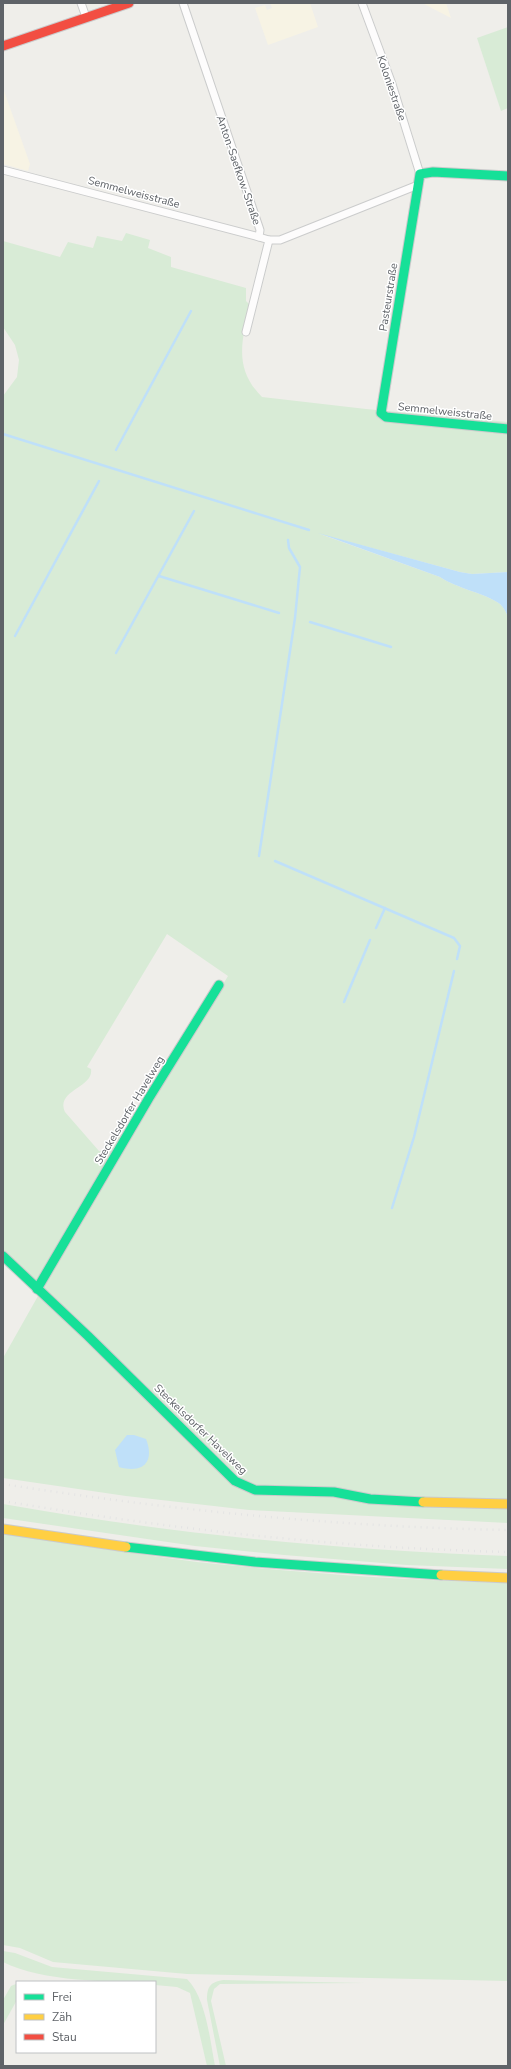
<svg xmlns="http://www.w3.org/2000/svg" width="511" height="2069" viewBox="0 0 511 2069" font-family="'Nunito Sans',sans-serif">
  <style>
    .commercial { fill: #f7f3e4 }
    .green { fill: #d8ebd6; fill-rule: evenodd }
    .water { fill: #bfe0f9 }
    .lines { fill: none; stroke-linecap: round; stroke-linejoin: round }
    .stream { stroke: #bfe0f9; stroke-width: 2.5 }
    .street-casing { stroke: #cbcccc; stroke-width: 9 }
    .fast-casing { stroke: #cacacb; stroke-width: 11 }
    .slow-casing { stroke: #cacacb; stroke-width: 11 }
    .jam-casing { stroke: #cacacb; stroke-width: 11 }
    .street { stroke: #fdfcfc; stroke-width: 7 }
    .fast { stroke: #16e098; stroke-width: 9 }
    .slow { stroke: #ffcf43; stroke-width: 9 }
    .jam { stroke: #f24e42; stroke-width: 9 }
    .rail { stroke: #e4e4e4; stroke-width: 2.5; stroke-dasharray: 1 5; stroke-linecap: butt }
    .labels { text-anchor: middle; stroke-width: 3; stroke-linejoin: round; paint-order: stroke }
    .street-label { font-size: 11px; fill: #5f6368; stroke: #fff }
  </style>
  <rect width="100%" height="100%" fill="#efeeea"/>
  <!-- commercial -->
  <g class="commercial">
    <polygon points="270,3 310,3 318,27 268,45 255,8 265,5 267,10 272,8"/>
    <polygon points="423,3 446,3 451,18 424,4"/>
    <polygon points="3,88 30,164 28,171 3,164"/>
  </g>
  <!-- green -->
  <g class="green">
    <polygon points="508,27 508,108 501,111 477,38"/>
    <path d="M126,233L150,240L148,248L171,257V267L246,288V301L250,305C242,340 233,368 262,397L366,409L508,422V572L472,574L460,572L320,534L440,577C458,589 485,593 500,604C504,608 506,612 508,617V1500L383,1497L260,1486L248,1483L234,1473L84,1327L31,1280L3,1251V396L17,377L19,360L15,345L3,327V241L60,257L68,242L93,248L97,236L122,241ZM167,934L228,976L145,1113L102,1151H99L65,1112C55,1090 94,1088 91,1069L87,1067Z"/>
    <polygon points="38,1296 130,1381 235,1485 244,1491 328,1494 381,1505 508,1507 508,1523 249,1510 126,1496 3,1478 3,1358"/>
    <path d="M3,1504C170,1534 339,1550 508,1556V1569L407,1565L284,1555L195,1546L3,1518Z"/>
    <path d="M3,1534C68,1543 133,1554 197,1562C301,1573 404,1580 508,1583V1981L187,1974L53,1962L20,1948L3,1945Z"/>
    <path d="M3,1951L15,1953L52,1967L187,1979C206,1998 210,2040 215,2066H207L190,1993L177,1987L155,1985V1982C111,1982 42,1982 3,1962Z"/>
    <path d="M223,1980L365,1983L220,1984L214,1989L211,2001L226,2066H220L207,2000C207,1987 210,1982 223,1980Z"/>
    <polygon points="16,1984 17,2000 3,2025 3,2000 11,1986"/>
  </g>
  <!-- water -->
  <g class="water">
    <path d="M318,533L460,572L472,574L508,572V617C506,612 504,608 500,604C485,593 458,589 440,577Z"/>
    <path d="M127,1435H134L146,1439C155,1462 143,1474 119,1467L115,1450Z"/>
  </g>
  <g class="lines">
    <!-- stream -->
    <g class="stream">
      <polyline points="3,434 309,530"/>
      <polyline points="116,450 191,311"/>
      <polyline points="159,576 279,613"/>
      <polyline points="310,622 391,647"/>
      <polyline points="15,636 99,481"/>
      <polyline points="116,653 194,511"/>
      <polyline points="259,856 295,618 300,567 289,548 288,540"/>
      <polyline points="275,861 454,938 460,946 457,959"/>
      <polyline points="376,928 385,908"/>
      <polyline points="344,1002 370,940"/>
      <polyline points="392,1208 414,1137 454,971"/>
    </g>
    <defs>
      <g id="street">
        <polyline points="81,3 86,17"/>
        <polyline points="183,3 260,230 259,237 269,240 246,332"/>
        <polyline points="362,3 392,84 420,174"/>
        <polyline points="3,170 259,237"/>
        <polyline points="269,240 280,240 418,185"/>
      </g>
      <g id="fast">
        <polyline points="508,176 433,172 420,174 381,413 386,417 508,429"/>
        <polyline points="3,1256 88,1336 235,1481 255,1490 334,1492 370,1499 423,1502"/>
        <polyline points="37,1289 149,1098 219,985"/>
        <polyline points="126,1547 255,1562 441,1575"/>
      </g>
      <g id="slow">
        <polyline points="423,1502 508,1504"/>
        <polyline points="3,1529 126,1547"/>
        <polyline points="441,1575 508,1578"/>
      </g>
      <polyline id="jam" points="3,46 129,3"/>
    </defs>
    <!-- street casing -->
    <use href="#street" class="street-casing"/>
    <!-- fast casing -->
    <use href="#fast" class="fast-casing"/>
    <!-- slow casing -->
    <use href="#slow" class="slow-casing"/>
    <!-- jam casing -->
    <use href="#jam" class="jam-casing"/>
    <!-- street -->
    <use href="#street" class="street"/>
    <!-- fast -->
    <use href="#fast" class="fast"/>
    <!-- slow -->
    <use href="#slow" class="slow"/>
    <!-- jam -->
    <use href="#jam" class="jam"/>
    <!-- rail -->
    <g class="rail">
      <path d="M3,1484C170,1510 339,1527 508,1530"/>
      <path d="M3,1501C170,1529 338,1548 508,1552"/>
    </g>
  </g>
  <g class="labels">
    <!-- street labels -->
    <g class="street-label">
      <text transform="translate(392 88) rotate(71)" y="4">Koloniestraße</text>
      <text transform="translate(239 170) rotate(71)" y="4">Anton-Saefkow-Straße</text>
      <text transform="translate(134 192) rotate(15)" y="4">Semmelweisstraße</text>
      <text transform="translate(388 297) rotate(-81)" y="4">Pasteurstraße</text>
      <text transform="translate(445 411) rotate(6)" y="4">Semmelweisstraße</text>
      <text transform="translate(129 1110) rotate(-59)" y="4">Steckelsdorfer Havelweg</text>
      <text transform="translate(201 1429) rotate(44)" y="4">Steckelsdorfer Havelweg</text>
    </g>
  </g>
  <!-- border -->
  <rect width="511" height="2069" fill="none" stroke="#5f6368" stroke-width="8"/>
  <!-- legend -->
  <rect x="16" y="1981" width="140" height="72" fill="#ffffff" stroke="#bfc1c3"/>
  <rect x="24" y="1994" width="20" height="6" fill="#16e098" stroke="#bfc1c3"/>
  <text x="52" y="2001" font-size="12" fill="#5f6368">Frei</text>
  <rect x="24" y="2014" width="20" height="6" fill="#ffcf43" stroke="#bfc1c3"/>
  <text x="52" y="2021" font-size="12" fill="#5f6368">Zäh</text>
  <rect x="24" y="2034" width="20" height="6" fill="#f24e42" stroke="#bfc1c3"/>
  <text x="52" y="2041" font-size="12" fill="#5f6368">Stau</text>
</svg>
